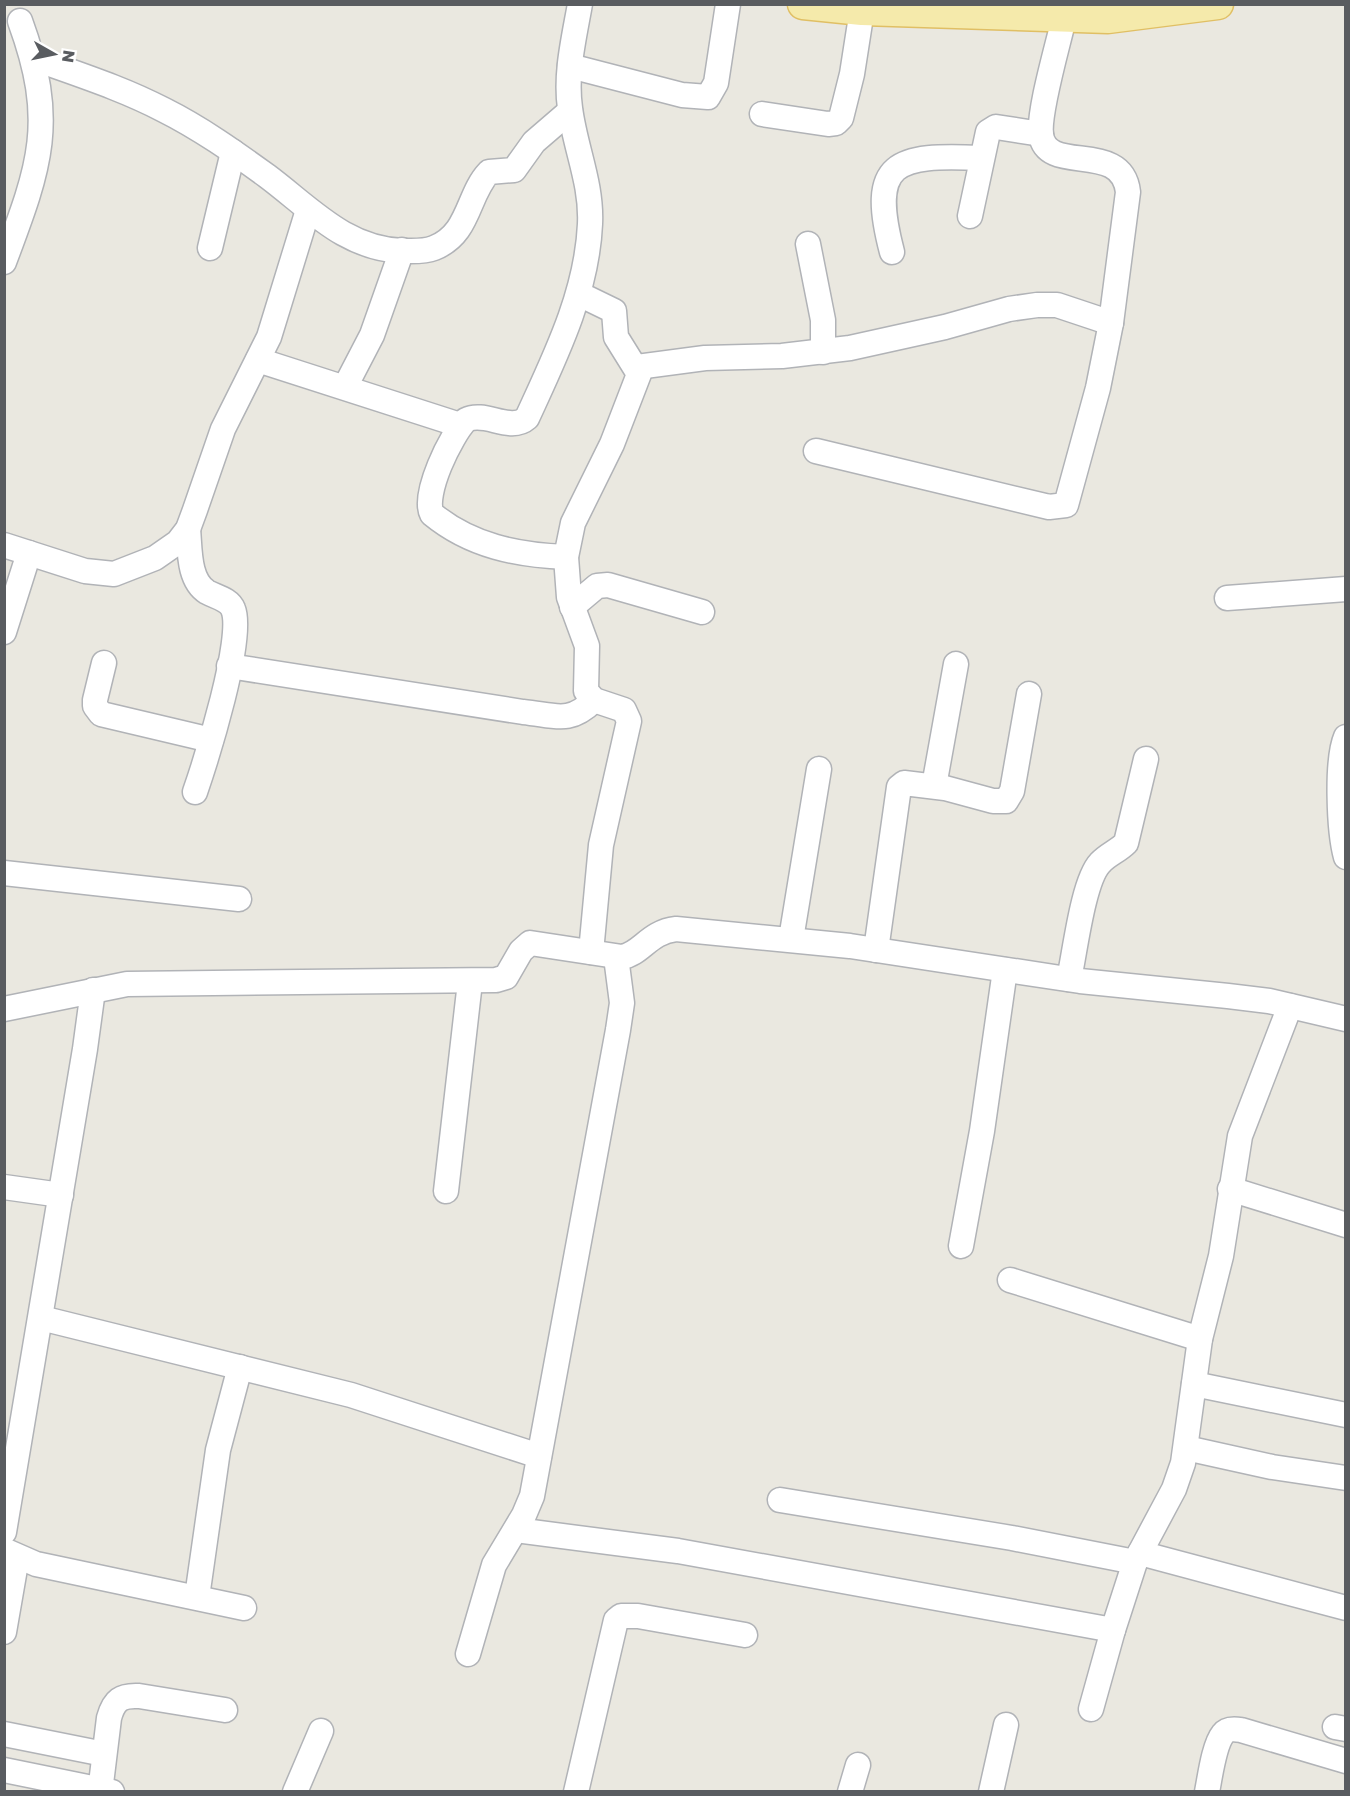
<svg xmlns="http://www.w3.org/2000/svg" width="1350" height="1796" viewBox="0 0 1350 1796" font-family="'Golos Text',sans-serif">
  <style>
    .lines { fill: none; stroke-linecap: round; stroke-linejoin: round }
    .minor-casing { stroke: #b1b3b7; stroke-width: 27 }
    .major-casing { stroke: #e0bf64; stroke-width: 33 }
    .minor { stroke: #fff; stroke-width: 24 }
    .major { stroke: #f5eaab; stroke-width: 30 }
  </style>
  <rect width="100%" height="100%" fill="#eae8e0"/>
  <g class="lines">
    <defs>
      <g id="minor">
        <path d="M33,58C77,74 122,88 164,110C200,128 234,152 267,176C310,208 345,249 403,251C413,251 424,252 434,248C470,234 467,195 489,172L514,170L534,142L570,111"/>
        <polyline points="570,66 682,95 708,97 716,83 728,4"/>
        <polyline points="762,114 828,124 836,123 841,118 852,74 862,10"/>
        <polyline points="970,216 988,132 996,127 1041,134"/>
        <polyline points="808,244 823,320 823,352"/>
        <polyline points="210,248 233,152"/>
        <path d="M892,252C868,161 896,154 981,158"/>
        <path d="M4,262C40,166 57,122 20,21"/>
        <polyline points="579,294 614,311 616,337 639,374 612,444 573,523 566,557 569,597 587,646 586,691 594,700 624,710 629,721 601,845 591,952"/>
        <polyline points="258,360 460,425"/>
        <polyline points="637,367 705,358 782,356 850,348 945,327 1009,309 1037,305 1057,305 1111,323"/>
        <polyline points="345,387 372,335 402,250"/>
        <path d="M816,451L1049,507L1066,505L1098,388L1111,323L1128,192C1122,139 1047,176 1041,135C1038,112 1058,45 1064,18"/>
        <path d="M188,529C190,549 188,580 207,592C216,597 229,599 233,609C245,637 206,760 195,792"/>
        <polyline points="4,545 85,571 114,574 155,558 178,542 188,529 195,510 223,429 269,337 308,210"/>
        <path d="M566,557C517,555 471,546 432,514C422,495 451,435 466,420C485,410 510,433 527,418C555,357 587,293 590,224C592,183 575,148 570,108C565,74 574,38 580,4"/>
        <polyline points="1227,598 1346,589"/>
        <polyline points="572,607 597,586 608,585 702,612"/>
        <polyline points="4,632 29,553"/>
        <polyline points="104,663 95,700 95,706 101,714 211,740"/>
        <path d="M229,666L523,712C555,715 569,725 594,700"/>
        <path d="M1346,737C1336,760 1339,832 1346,857"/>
        <polyline points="934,786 956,664"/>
        <polyline points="4,873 239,899"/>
        <polyline points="791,939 819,769"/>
        <polyline points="876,950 899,787 904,783 945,788 993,801 1006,801 1012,791 1029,694"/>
        <path d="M1069,979C1075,952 1083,881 1100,863C1107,855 1118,851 1126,843L1146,759"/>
        <path d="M4,1009L127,984L496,980L506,977L521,951L530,943L622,957C641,954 649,932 676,929L850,946L1080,981L1228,996L1269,1001L1346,1019"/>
        <polyline points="4,1187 61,1195"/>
        <polyline points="1230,1189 1346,1225"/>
        <polyline points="446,1191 470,982"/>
        <polyline points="961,1246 982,1131 1005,970"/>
        <polyline points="1010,1280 1200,1339"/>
        <polyline points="41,1318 351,1395 539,1456"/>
        <polyline points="1194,1384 1346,1415"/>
        <polyline points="1186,1448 1272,1467 1346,1478"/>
        <polyline points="780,1500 1012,1538 1135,1562"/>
        <polyline points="516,1530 678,1551 1113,1630 1135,1562 1174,1489 1183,1463 1200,1339 1221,1256 1240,1136 1290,1006"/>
        <polyline points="4,1532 85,1049 93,990"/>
        <polyline points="4,1550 36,1564 244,1608"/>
        <polyline points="1140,1553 1346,1608"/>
        <polyline points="197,1597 218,1450 240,1367"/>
        <polyline points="4,1632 17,1557"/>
        <polyline points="468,1654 494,1565 524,1515 532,1496 618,1030 622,1003 616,957"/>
        <polyline points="1091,1709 1113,1630"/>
        <polyline points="1335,1727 1346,1729"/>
        <polyline points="4,1734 104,1754"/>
        <polyline points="4,1770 112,1792"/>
        <path d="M100,1792L109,1718C114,1700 121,1695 139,1696L225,1710"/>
        <polyline points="295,1792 321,1731"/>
        <polyline points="576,1792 616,1620 621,1616 638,1616 745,1635"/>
        <polyline points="850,1792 858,1765"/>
        <polyline points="991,1792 1006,1725"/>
        <path d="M1207,1792C1210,1777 1214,1745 1223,1734C1227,1728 1235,1729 1241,1730L1346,1761"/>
      </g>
      <polyline id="major" points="803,4 862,10 1108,18 1218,4"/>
    </defs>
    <!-- minor casing -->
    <use href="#minor" class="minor-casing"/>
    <!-- major casing -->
    <use href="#major" class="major-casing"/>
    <!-- minor -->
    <use href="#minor" class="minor"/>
    <!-- major -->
    <use href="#major" class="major"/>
  </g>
  <!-- border -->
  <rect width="1350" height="1796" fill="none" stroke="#595c60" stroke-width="12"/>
  <!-- north arrow -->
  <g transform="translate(54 54) rotate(99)" stroke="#ffffff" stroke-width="4.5" paint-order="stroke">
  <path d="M0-4.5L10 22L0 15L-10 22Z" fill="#595c60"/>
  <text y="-9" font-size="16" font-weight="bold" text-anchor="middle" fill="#595c60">N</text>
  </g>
</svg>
